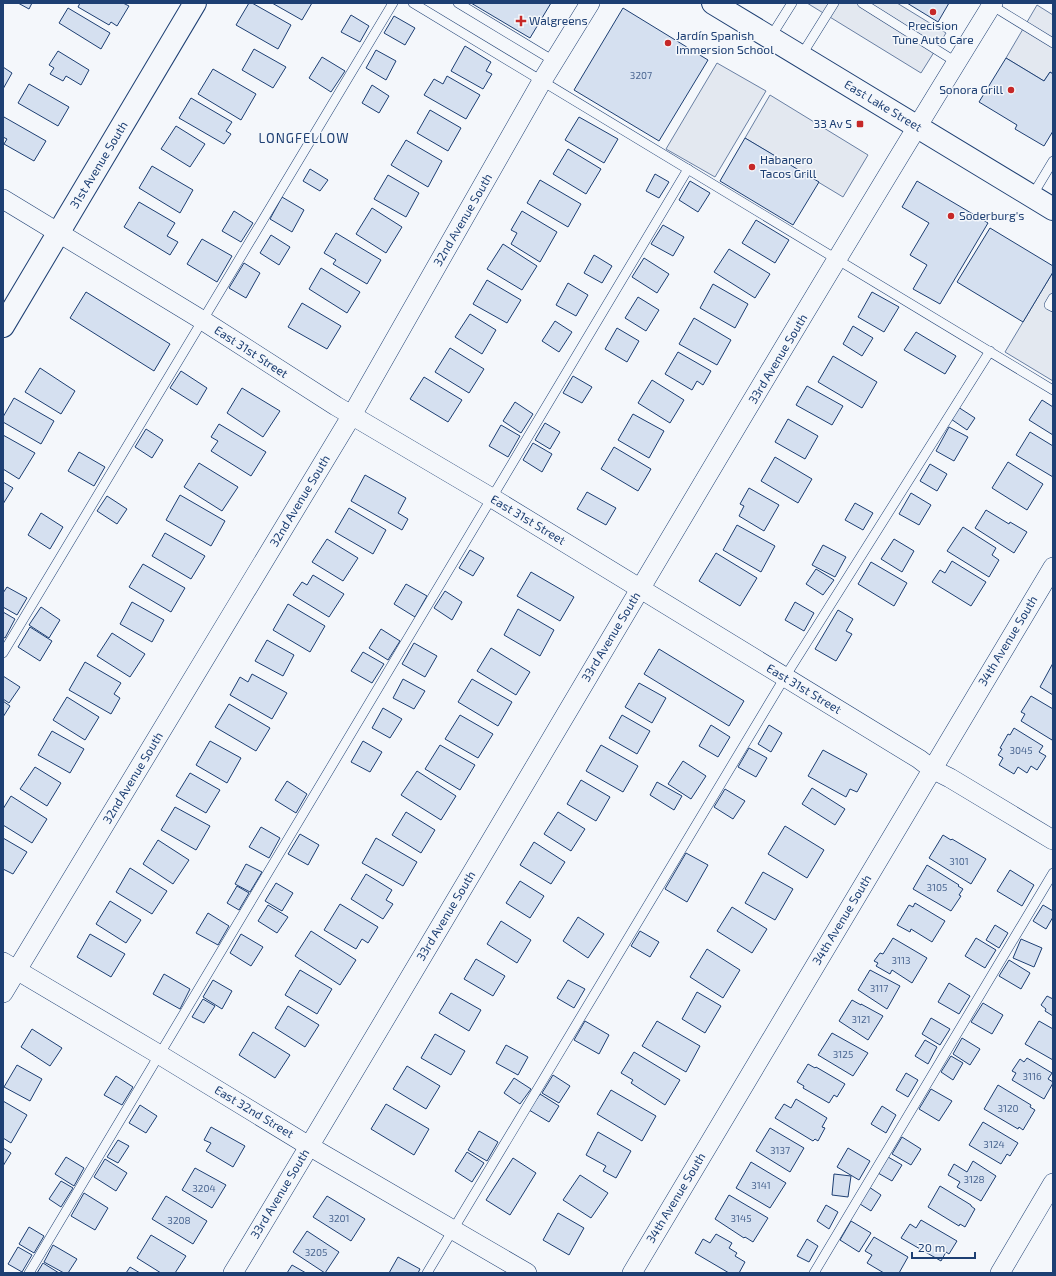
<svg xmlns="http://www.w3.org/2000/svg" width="1056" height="1276" viewBox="0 0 1056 1276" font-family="'Exo 2',sans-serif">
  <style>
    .parking { fill: #e3e8f0; stroke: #687fa3 }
    .building { fill: #d5e0f0; stroke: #1d3f73 }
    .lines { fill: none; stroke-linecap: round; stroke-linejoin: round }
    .lane-casing { stroke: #1d3f73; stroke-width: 10 }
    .street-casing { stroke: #1d3f73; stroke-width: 20 }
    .secondary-casing { stroke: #1d3f73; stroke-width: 24 }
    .primary-casing { stroke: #1d3f73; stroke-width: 24 }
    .lane { stroke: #f4f7fb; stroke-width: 9 }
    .street { stroke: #f4f7fb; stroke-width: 19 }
    .secondary { stroke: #f4f7fb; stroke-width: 22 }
    .primary { stroke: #f4f7fb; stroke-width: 22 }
    .poi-dot { fill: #c62828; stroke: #f4f7fb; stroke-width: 1.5 }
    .labels { text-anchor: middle; stroke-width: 3; stroke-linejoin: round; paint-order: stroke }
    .number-label { font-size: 10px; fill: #4b6792 }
    .poi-label { font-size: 12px; fill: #1d3f73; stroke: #f4f7fb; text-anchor: start }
    .street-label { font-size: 12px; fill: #1d3f73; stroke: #f4f7fb }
    .neighbourhood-label { font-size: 13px; letter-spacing: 1px; fill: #1d3f73; stroke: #f4f7fb }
  </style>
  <rect width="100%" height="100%" fill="#f4f7fb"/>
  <!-- parking -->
  <g class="parking">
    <polygon points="807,3 897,3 946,33 921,73"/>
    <polygon points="1037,5 1053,15 1053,74 1050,72 1044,81 1006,58"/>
    <polygon points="717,63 766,91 715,177 666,149"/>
    <polygon points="770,95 868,155 843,197 745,138"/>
    <polygon points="1053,272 1053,381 1005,352"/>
  </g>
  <!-- building -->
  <g class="building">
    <polygon points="18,3 32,3 29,9"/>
    <polygon points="80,3 123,3 129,6 117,26 111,22 109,25 78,7"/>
    <polygon points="249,3 252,3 291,25 278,49 236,25"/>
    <polygon points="272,3 312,3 302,20"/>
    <polygon points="471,3 551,3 530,38"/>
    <polygon points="907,3 949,3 938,22"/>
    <polygon points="68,8 110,33 101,49 59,23"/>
    <polygon points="623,8 708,60 659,141 574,90"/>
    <polygon points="351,15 369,26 360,42 341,32"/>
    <polygon points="394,16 415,28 405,45 384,33"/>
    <polygon points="465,46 491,62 486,71 492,74 483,89 451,71"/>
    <polygon points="254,49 286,67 273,88 242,70"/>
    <polygon points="376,50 396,61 386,80 366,68"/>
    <polygon points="58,51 89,70 81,85 66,76 63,81 50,74 54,68 49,65"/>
    <polygon points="322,57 345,71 331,92 309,78"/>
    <polygon points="1006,58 1044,81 1050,72 1053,74 1053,131 1044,146 1015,129 1017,125 979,102"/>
    <polygon points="3,67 12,73 3,89"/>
    <polygon points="213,69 256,94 241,120 198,94"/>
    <polygon points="447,76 480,95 466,119 424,95 434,79 443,84"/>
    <polygon points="29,84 69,107 58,126 18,103"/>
    <polygon points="372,85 389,96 379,113 362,103"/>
    <polygon points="191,98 232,122 226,131 231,134 224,144 179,118"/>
    <polygon points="430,110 461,128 448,151 417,133"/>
    <polygon points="4,117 46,141 34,161 4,144 7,139 3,137 3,119"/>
    <polygon points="579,117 618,139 604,163 565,140"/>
    <polygon points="176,126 205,144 190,167 161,149"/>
    <polygon points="745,138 819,182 793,225 720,181"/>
    <polygon points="406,140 442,161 428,187 391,165"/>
    <polygon points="568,149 601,169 586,194 553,174"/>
    <polygon points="152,166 193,190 180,213 139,188"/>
    <polygon points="310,169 328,180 320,191 303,181"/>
    <polygon points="655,174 669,182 659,198 646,191"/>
    <polygon points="388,175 419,193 406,217 374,199"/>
    <polygon points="540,180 581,204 568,227 527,203"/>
    <polygon points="690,181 710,193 698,212 679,200"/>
    <polygon points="917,181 988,223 940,304 913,289 927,265 910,255 929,223 902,207"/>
    <polygon points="282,197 304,210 292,232 270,219"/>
    <polygon points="139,202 175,223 167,236 178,242 170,255 124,227"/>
    <polygon points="372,208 402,227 386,253 356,234"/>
    <polygon points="234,211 253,223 241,242 222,231"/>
    <polygon points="522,211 557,232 540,262 511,244 517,233 511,230"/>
    <polygon points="756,220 789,240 775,263 742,243"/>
    <polygon points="663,225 684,237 673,256 651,244"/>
    <polygon points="990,228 1053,266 1053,272 1023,322 957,282"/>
    <polygon points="336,233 381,260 367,284 333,264 336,260 324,253"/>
    <polygon points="271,235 290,247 279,265 260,253"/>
    <polygon points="202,239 232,256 217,282 187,264"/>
    <polygon points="503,244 537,266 522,290 487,269"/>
    <polygon points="729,249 770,274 755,298 714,272"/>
    <polygon points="594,255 612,266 602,283 584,273"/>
    <polygon points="644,258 669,274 657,293 632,277"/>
    <polygon points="244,263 260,273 246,298 229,288"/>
    <polygon points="321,268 360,292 347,313 309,289"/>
    <polygon points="487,280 521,300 507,323 473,304"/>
    <polygon points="568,283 588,295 576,316 556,305"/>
    <polygon points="713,284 748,304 735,328 700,308"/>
    <polygon points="86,292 170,344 154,371 70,318"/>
    <polygon points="872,292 899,307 884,332 858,317"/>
    <polygon points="638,297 659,310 646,331 625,318"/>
    <polygon points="302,303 341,326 327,349 288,327"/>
    <polygon points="470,314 496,330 482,354 455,337"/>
    <polygon points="694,318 731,340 717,365 679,344"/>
    <polygon points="555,321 572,332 559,352 542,341"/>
    <polygon points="853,326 873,338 862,356 843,344"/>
    <polygon points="617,328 639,341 627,362 605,349"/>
    <polygon points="916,332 956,356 945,374 904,350"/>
    <polygon points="450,348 484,369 469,393 435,372"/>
    <polygon points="678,352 711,371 703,385 697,381 692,390 665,374"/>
    <polygon points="833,356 877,382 862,408 818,382"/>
    <polygon points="40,368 75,391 61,414 25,392"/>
    <polygon points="181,371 207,388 197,405 170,388"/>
    <polygon points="573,376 592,387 582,403 563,393"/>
    <polygon points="424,377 462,400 448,422 410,399"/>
    <polygon points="652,380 684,400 670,423 638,403"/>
    <polygon points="807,386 843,406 832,425 796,405"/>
    <polygon points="242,388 280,411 263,437 227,413"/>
    <polygon points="14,398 54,421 41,444 3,422 3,417"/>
    <polygon points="1042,400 1053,407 1053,435 1029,420"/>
    <polygon points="515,402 533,414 521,433 503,421"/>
    <polygon points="958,407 975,418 967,430 951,419"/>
    <polygon points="633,414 664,431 649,458 618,440"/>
    <polygon points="788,419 818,436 805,459 775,442"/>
    <polygon points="545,423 560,432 550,449 535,440"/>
    <polygon points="219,424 266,452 251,476 211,451 218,441 211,437"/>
    <polygon points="501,425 520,436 508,457 489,446"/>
    <polygon points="949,427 968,437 954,461 936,451"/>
    <polygon points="146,429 163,440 152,458 135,447"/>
    <polygon points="1030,432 1053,446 1053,477 1016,455"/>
    <polygon points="3,435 35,453 19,479 3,469"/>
    <polygon points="533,443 552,454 542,472 523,460"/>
    <polygon points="614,447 651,469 638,491 601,469"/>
    <polygon points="79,452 105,467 94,486 68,471"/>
    <polygon points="775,457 812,479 798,503 761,481"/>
    <polygon points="1008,462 1043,484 1027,510 992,488"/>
    <polygon points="199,463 238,487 222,511 184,487"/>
    <polygon points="930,464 947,474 937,491 920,481"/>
    <polygon points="365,475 406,498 398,513 408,519 402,530 351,501"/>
    <polygon points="3,482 13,488 3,504"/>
    <polygon points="749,488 779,505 764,531 739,516 744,506 740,504"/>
    <polygon points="587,492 616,508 606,525 577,509"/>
    <polygon points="911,493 931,505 919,525 899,514"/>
    <polygon points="180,495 225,521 211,546 166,520"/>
    <polygon points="107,496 127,509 117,524 97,511"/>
    <polygon points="855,503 873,513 863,530 845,520"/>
    <polygon points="349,508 386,530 373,554 335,532"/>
    <polygon points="986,510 1009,524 1010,522 1027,532 1014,553 975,528"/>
    <polygon points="41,513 63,527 50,549 28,535"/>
    <polygon points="737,525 775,546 761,572 723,550"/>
    <polygon points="963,527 996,548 992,555 999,560 989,577 947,551"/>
    <polygon points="165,533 205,556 191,579 152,556"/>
    <polygon points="327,539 358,558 343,581 312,562"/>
    <polygon points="894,539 914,551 902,572 881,559"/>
    <polygon points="823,545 846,557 835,577 812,565"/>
    <polygon points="470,550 484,558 473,576 459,568"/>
    <polygon points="716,553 757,578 740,606 699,581"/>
    <polygon points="952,561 986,582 971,606 932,582 940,570 945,573"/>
    <polygon points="871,562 907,583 894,606 858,584"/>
    <polygon points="143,564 185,588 171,612 129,587"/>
    <polygon points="816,569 834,580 823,595 806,584"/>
    <polygon points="531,572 574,597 560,621 517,596"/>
    <polygon points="313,575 344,594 329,617 293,595 302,582 307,585"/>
    <polygon points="406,584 427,596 415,617 394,604"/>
    <polygon points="7,587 27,598 17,615 3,607 3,593"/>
    <polygon points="445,591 462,602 452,620 434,608"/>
    <polygon points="132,602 164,620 152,642 120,624"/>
    <polygon points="795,602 814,613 804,631 785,620"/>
    <polygon points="288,604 325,626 310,652 273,630"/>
    <polygon points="41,607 60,620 49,638 29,625"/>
    <polygon points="518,609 554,630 540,656 504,635"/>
    <polygon points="838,610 853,619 846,631 852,634 836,661 815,649"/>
    <polygon points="3,612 15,619 5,638 3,637"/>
    <polygon points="30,627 52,641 40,661 18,647"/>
    <polygon points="381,629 400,641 388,660 369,648"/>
    <polygon points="112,633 145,654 130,677 97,656"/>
    <polygon points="267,640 294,655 283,676 255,661"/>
    <polygon points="414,643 437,656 425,677 402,664"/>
    <polygon points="491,648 530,672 516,695 477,671"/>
    <polygon points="659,649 744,701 729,726 644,674"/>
    <polygon points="363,652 384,664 372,683 351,671"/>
    <polygon points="85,662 121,683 114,694 120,698 111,714 69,690"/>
    <polygon points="1053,663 1053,695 1040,687"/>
    <polygon points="252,674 287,693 272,719 230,695 240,677 248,682"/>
    <polygon points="3,676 20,687 9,703 3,699"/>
    <polygon points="403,679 425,691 414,709 393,698"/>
    <polygon points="472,679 512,702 498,726 458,702"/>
    <polygon points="639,683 666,698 652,723 625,707"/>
    <polygon points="1031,696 1053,709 1053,737 1052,740 1021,721 1025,714 1021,712"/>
    <polygon points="67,697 99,717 85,740 53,720"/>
    <polygon points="3,701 10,706 3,717"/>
    <polygon points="229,704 270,728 256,751 215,727"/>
    <polygon points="383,708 402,719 390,738 372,728"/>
    <polygon points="460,715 493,734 478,758 445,739"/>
    <polygon points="622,715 650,731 637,754 609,738"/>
    <polygon points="711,725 730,737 718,757 699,746"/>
    <polygon points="769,725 782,733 771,752 758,744"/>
    <polygon points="1014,728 1043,746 1039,752 1046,756 1037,770 1031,766 1027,773 1018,767 1014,774 999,765 1003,758 998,755 1002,749 1000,748 1008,734 1010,735"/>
    <polygon points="52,731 84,749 70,773 38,755"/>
    <polygon points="210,741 241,758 227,783 196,765"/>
    <polygon points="363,741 382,752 370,772 351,762"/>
    <polygon points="440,745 475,765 460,790 425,769"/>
    <polygon points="601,745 638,766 623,792 586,771"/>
    <polygon points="749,748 767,758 756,777 738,767"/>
    <polygon points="823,750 867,774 857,792 850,789 846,797 808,776"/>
    <polygon points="683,761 706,776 691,799 668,784"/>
    <polygon points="35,767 61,783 47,806 20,789"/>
    <polygon points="417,771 456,796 441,820 401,795"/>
    <polygon points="190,773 220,790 206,813 176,796"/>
    <polygon points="581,780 610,797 596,821 567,804"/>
    <polygon points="287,781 307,794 296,813 275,800"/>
    <polygon points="657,782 682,796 674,810 650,795"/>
    <polygon points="812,788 845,809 835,825 802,804"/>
    <polygon points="725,789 745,801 733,819 714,807"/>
    <polygon points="11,796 47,819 32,843 3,825 3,809"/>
    <polygon points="175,807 210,826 196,850 161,830"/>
    <polygon points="406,812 435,830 421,853 392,835"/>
    <polygon points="558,812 585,829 571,851 544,834"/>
    <polygon points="785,826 824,850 807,878 768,854"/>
    <polygon points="261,827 280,838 269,858 249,847"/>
    <polygon points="300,834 319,845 308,865 288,854"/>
    <polygon points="943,835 951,840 952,839 986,859 971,884 929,858"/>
    <polygon points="3,838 27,852 13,874 3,869"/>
    <polygon points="376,838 417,862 403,886 362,863"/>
    <polygon points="158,840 189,860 173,884 143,864"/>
    <polygon points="534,842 565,862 551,884 520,865"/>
    <polygon points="686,853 708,865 687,902 665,889"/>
    <polygon points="246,864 262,872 250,892 235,884"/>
    <polygon points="927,865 959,885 958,886 963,889 959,895 961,896 951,911 913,889"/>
    <polygon points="130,868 167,891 152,914 116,892"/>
    <polygon points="1010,870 1034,885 1022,906 997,891"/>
    <polygon points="763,872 793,889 775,920 745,903"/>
    <polygon points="366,874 392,890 386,900 393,904 383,919 351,899"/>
    <polygon points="520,881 544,896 530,918 506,903"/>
    <polygon points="276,883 293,893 282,911 265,901"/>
    <polygon points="237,886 249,893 239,910 227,903"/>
    <polygon points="110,901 141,920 126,943 96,924"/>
    <polygon points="915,903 945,921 932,942 911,929 910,932 897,925 909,905 913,907"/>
    <polygon points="340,904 378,927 368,943 362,939 356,949 324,930"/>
    <polygon points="268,905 288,917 277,933 258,921"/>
    <polygon points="1043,905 1053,911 1053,917 1046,929 1033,921"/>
    <polygon points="732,907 767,929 752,953 717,931"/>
    <polygon points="208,913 229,926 218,945 196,933"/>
    <polygon points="578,917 604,934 588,958 563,941"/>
    <polygon points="501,921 531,940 517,963 487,944"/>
    <polygon points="995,925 1008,933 999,948 986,940"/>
    <polygon points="311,931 356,960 340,985 295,956"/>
    <polygon points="640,931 659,942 650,957 631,946"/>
    <polygon points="90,934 125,954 111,977 77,957"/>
    <polygon points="241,934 263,947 251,966 230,953"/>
    <polygon points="893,938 927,958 912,983 892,970 890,974 876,966 878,963 874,961 880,953 883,954"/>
    <polygon points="976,938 996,950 985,968 965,956"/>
    <polygon points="1021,939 1042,948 1034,967 1013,958"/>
    <polygon points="707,949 740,970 723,998 690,977"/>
    <polygon points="476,959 505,976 493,996 464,979"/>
    <polygon points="1009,960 1030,973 1021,989 999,976"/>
    <polygon points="300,970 332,989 317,1014 285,995"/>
    <polygon points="870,970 900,986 887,1009 858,990"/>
    <polygon points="164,974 190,989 180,1009 153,994"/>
    <polygon points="213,980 232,991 222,1009 203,997"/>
    <polygon points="568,980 585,989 574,1008 557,998"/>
    <polygon points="949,983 970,996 959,1014 938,1002"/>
    <polygon points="697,992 721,1006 705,1033 682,1019"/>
    <polygon points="451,993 481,1010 469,1031 439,1013"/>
    <polygon points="1047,996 1053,999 1053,1016 1045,1011 1046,1009 1041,1005"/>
    <polygon points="203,999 215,1006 204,1023 192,1017"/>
    <polygon points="852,1000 861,1005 861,1004 883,1016 868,1040 839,1021"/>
    <polygon points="983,1003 1003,1015 992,1034 971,1022"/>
    <polygon points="288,1006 319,1025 305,1047 275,1028"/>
    <polygon points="931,1018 950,1029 940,1045 922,1034"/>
    <polygon points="585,1021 609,1035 599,1054 574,1040"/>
    <polygon points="657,1021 700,1046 686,1072 642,1046"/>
    <polygon points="1039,1021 1053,1029 1053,1060 1025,1044"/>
    <polygon points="32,1029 62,1048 50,1066 21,1047"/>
    <polygon points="253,1032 290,1055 275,1078 239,1055"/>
    <polygon points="832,1033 868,1053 853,1076 818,1055"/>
    <polygon points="435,1034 465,1051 451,1075 421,1058"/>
    <polygon points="962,1038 980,1049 970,1065 953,1054"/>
    <polygon points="925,1040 937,1047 928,1064 915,1056"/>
    <polygon points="506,1045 528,1057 518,1075 496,1063"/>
    <polygon points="634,1052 680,1080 665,1105 631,1083 633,1080 621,1073"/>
    <polygon points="951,1056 963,1063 953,1080 941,1072"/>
    <polygon points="1027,1058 1052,1073 1048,1079 1053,1082 1053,1083 1044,1099 1012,1080 1016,1073 1012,1071 1020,1059 1024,1062"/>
    <polygon points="808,1064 815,1068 816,1067 845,1084 837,1097 834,1095 829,1103 803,1088 804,1086 797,1082"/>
    <polygon points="17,1065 42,1079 30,1101 4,1087"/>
    <polygon points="407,1066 440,1086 426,1109 393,1089"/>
    <polygon points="906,1073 918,1080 908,1097 896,1090"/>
    <polygon points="553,1075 570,1086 559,1103 542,1093"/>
    <polygon points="116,1076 133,1087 122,1105 104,1095"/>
    <polygon points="514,1078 531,1089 520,1104 504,1093"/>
    <polygon points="998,1085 1031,1105 1030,1107 1035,1110 1023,1130 1019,1127 1018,1129 984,1109"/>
    <polygon points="931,1089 952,1101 939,1121 919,1109"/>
    <polygon points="611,1090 656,1116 642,1141 597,1114"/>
    <polygon points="540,1094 559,1106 549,1122 529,1110"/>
    <polygon points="796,1099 827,1118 822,1127 825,1128 818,1141 815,1139 813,1141 775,1118 784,1104 791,1108"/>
    <polygon points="3,1101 27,1115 11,1143 3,1138"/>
    <polygon points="386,1104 429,1129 414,1155 371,1129"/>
    <polygon points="140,1105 157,1116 146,1133 129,1123"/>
    <polygon points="882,1106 896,1115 886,1133 871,1124"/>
    <polygon points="983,1122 1018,1143 1010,1156 1007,1154 1001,1164 969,1145"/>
    <polygon points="211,1127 245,1146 233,1167 206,1151 211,1143 204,1140"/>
    <polygon points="770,1128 804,1148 790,1172 756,1151"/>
    <polygon points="479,1131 498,1142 487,1161 468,1150"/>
    <polygon points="598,1132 631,1151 616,1178 603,1171 606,1166 586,1155"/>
    <polygon points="902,1137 921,1149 911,1165 892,1154"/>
    <polygon points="118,1140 129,1146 118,1163 107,1157"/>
    <polygon points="3,1148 11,1153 3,1166"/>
    <polygon points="848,1148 870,1161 859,1180 837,1167"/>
    <polygon points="467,1152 484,1163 472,1182 455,1171"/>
    <polygon points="66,1157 84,1168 74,1186 55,1174"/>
    <polygon points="888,1157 902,1165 892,1181 878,1173"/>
    <polygon points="513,1158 536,1173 510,1215 486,1200"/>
    <polygon points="105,1159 127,1173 116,1191 94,1177"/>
    <polygon points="973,1161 996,1176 981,1201 957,1187 960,1182 948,1175 954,1164 967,1172"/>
    <polygon points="751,1162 786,1183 770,1208 736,1188"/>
    <polygon points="195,1168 226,1185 212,1208 182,1190"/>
    <polygon points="834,1174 851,1176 848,1197 832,1195"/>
    <polygon points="580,1175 608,1193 591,1218 563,1200"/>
    <polygon points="61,1181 73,1188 61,1207 49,1199"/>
    <polygon points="940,1186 971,1205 971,1206 975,1209 965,1227 960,1224 959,1226 928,1207"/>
    <polygon points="869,1187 881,1195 871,1211 860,1204"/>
    <polygon points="84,1193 108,1208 95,1230 71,1216"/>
    <polygon points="729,1195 768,1218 753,1242 745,1237 744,1238 715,1219"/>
    <polygon points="166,1196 207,1221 193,1244 152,1219"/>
    <polygon points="327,1196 365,1219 351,1241 313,1217"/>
    <polygon points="826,1205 838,1212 829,1229 817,1221"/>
    <polygon points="558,1213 584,1228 569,1255 543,1240"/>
    <polygon points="921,1220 957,1241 949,1254 946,1252 941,1261 901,1238 910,1224 916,1228"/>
    <polygon points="851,1221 871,1233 859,1252 840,1240"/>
    <polygon points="29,1227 44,1236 34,1253 19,1244"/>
    <polygon points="307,1231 339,1252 325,1273 293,1252"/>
    <polygon points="716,1234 732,1243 729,1248 737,1253 735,1256 745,1262 739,1273 729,1273 695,1253 703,1239 710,1243"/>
    <polygon points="151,1235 186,1256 175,1273 161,1273 137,1258"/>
    <polygon points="874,1237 908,1257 899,1273 884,1273 867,1263 872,1255 865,1251"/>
    <polygon points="807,1239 818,1246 809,1262 797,1256"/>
    <polygon points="53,1245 77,1259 68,1273 64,1273 44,1262"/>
    <polygon points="18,1247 32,1255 22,1272 8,1264"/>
    <polygon points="398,1257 420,1269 418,1273 389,1273"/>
    <polygon points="43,1263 59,1273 37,1273"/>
    <polygon points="292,1265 306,1273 287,1273"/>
    <polygon points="130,1267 140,1273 126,1273"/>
  </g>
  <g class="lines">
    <defs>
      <g id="lane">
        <polyline points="413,3 1053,390"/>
        <polyline points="458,3 554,61"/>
        <polyline points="862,3 956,62"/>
        <polyline points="991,5 1053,43"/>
        <polyline points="770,38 792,3"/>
        <polyline points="801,56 834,3"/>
        <polyline points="1032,196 1053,161"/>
        <polyline points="1053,298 1049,305 1053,307"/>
        <polyline points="3,653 393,3"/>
        <polyline points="29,1273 688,169"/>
        <polyline points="427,1273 785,677 990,351"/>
        <polyline points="814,1273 1053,873"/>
      </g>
      <g id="street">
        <polyline points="3,199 202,320 336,406 492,498 919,759 932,769 950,778 1053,840"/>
        <polyline points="3,962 160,1055 309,1146 527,1273"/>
        <polyline points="3,993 352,415 542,81 590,3"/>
        <path d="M233,1273C488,851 734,423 993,3"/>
        <polyline points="632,1273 1053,567"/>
        <polyline points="1000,1273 1053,1183"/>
      </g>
      <polyline id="secondary" points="3,326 195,3"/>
      <polyline id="primary" points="713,3 1053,209"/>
    </defs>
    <!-- lane casing -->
    <use href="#lane" class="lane-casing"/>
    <!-- street casing -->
    <use href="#street" class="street-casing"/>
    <!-- secondary casing -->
    <use href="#secondary" class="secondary-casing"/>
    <!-- primary casing -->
    <use href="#primary" class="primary-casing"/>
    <!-- lane -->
    <use href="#lane" class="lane"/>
    <!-- street -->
    <use href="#street" class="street"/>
    <!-- secondary -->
    <use href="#secondary" class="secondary"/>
    <!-- primary -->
    <use href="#primary" class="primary"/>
  </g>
  <!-- markers -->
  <g class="poi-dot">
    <circle cx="933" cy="12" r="4"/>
    <path d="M519 15h4v4h4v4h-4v4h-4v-4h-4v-4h4z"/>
    <circle cx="668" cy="43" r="4"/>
    <circle cx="1011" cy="90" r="4"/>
    <rect x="856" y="120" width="8" height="8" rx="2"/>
    <circle cx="752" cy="167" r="4"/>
    <circle cx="951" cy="216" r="4"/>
  </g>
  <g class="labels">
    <!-- number labels -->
    <g class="number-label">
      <text x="641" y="79">3207</text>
      <text x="1021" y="754">3045</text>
      <text x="959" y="865">3101</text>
      <text x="937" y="891">3105</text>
      <text x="901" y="964">3113</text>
      <text x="879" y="992">3117</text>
      <text x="861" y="1023">3121</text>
      <text x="843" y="1058">3125</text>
      <text x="1032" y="1080">3116</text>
      <text x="1008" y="1112">3120</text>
      <text x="994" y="1148">3124</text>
      <text x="780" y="1154">3137</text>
      <text x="974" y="1183">3128</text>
      <text x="761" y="1189">3141</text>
      <text x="204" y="1192">3204</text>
      <text x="339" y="1222">3201</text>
      <text x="741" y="1222">3145</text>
      <text x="179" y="1224">3208</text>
      <text x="316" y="1256">3205</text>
    </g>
    <!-- poi labels -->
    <g class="poi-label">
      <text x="529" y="25">Walgreens</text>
      <text x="933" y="30" text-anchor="middle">Precision<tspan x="933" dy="14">Tune Auto Care</tspan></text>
      <text x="676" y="40">Jardín Spanish<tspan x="676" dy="14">Immersion School</tspan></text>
      <text x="1003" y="94" text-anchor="end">Sonora Grill</text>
      <text x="852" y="128" text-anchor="end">33 Av S</text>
      <text x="760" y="164">Habanero<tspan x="760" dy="14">Tacos Grill</tspan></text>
      <text x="959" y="220">Soderburg's</text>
    </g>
    <!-- street labels -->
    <g class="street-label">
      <text transform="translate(883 106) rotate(31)" y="4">East Lake Street</text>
      <text transform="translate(99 165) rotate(-59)" y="4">31st Avenue South</text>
      <text transform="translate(463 220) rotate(-60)" y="4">32nd Avenue South</text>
      <text transform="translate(251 352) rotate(33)" y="4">East 31st Street</text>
      <text transform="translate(778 359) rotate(-59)" y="4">33rd Avenue South</text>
      <text transform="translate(300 501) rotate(-59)" y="4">32nd Avenue South</text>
      <text transform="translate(528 520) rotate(31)" y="4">East 31st Street</text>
      <text transform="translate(611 637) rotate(-59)" y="4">33rd Avenue South</text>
      <text transform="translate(1008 641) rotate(-59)" y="4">34th Avenue South</text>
      <text transform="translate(804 689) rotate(31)" y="4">East 31st Street</text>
      <text transform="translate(133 778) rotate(-59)" y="4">32nd Avenue South</text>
      <text transform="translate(446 916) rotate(-59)" y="4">33rd Avenue South</text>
      <text transform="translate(842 920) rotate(-59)" y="4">34th Avenue South</text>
      <text transform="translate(254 1112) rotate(31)" y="4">East 32nd Street</text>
      <text transform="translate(280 1194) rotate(-59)" y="4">33rd Avenue South</text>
      <text transform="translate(676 1198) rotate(-59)" y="4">34th Avenue South</text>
    </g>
    <!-- neighbourhood labels -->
    <g class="neighbourhood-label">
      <text x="304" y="143">LONGFELLOW</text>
    </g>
  </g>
  <!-- border -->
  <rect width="1056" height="1276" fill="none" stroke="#1d3f73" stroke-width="8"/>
  <!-- scale -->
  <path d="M912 1252v6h63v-6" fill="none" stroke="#1d3f73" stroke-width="2"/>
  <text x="918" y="1252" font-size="12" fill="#1d3f73" stroke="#f4f7fb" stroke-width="3" paint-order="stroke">20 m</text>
</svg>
